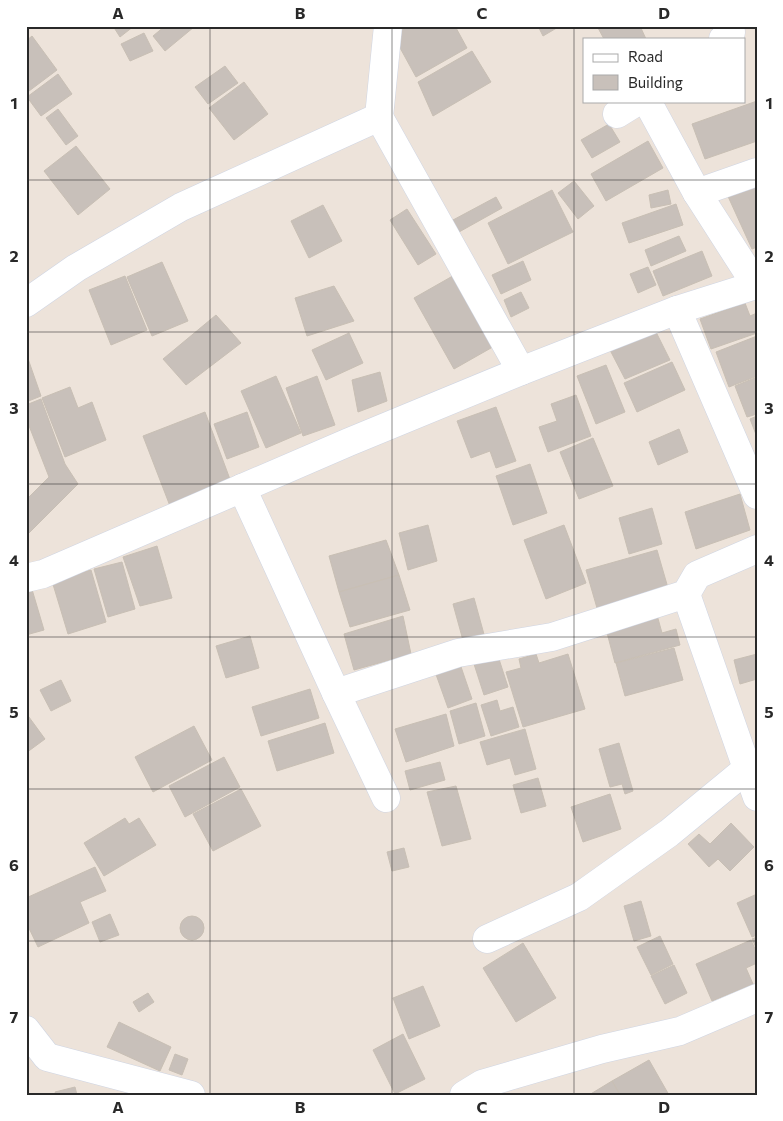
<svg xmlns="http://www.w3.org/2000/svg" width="783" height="1121" viewBox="0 0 783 1121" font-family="Commissioner,sans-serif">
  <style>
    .building { fill: #c8c0ba; stroke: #c8bfb4 }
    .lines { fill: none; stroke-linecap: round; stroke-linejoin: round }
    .minor-casing { stroke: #cfd5e3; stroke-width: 29 }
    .minor { stroke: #fff; stroke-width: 28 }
    .grid { fill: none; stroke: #292929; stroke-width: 1; stroke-opacity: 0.55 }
    .neatline { fill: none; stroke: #292929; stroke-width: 2 }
    .grid-label { font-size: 16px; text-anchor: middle; font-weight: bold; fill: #292929 }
  </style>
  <rect width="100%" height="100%" fill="#ede3da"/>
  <!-- building -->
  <g class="building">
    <polygon points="113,26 134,26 120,37"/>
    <polygon points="165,26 194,26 194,27 165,51 153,36"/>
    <polygon points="409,26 455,26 467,48 416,77 393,35"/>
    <polygon points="538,26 560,26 543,36"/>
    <polygon points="597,26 640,26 646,39 604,39"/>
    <polygon points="144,33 153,51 130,61 121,44"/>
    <polygon points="32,36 57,70 29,91 26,87 26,41"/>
    <polygon points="472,51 491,82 433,116 418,82"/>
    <polygon points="225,66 238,83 208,104 195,87"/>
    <polygon points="58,74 72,94 41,116 27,97"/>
    <polygon points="244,82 268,114 234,140 209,108"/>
    <polygon points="757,101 757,141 705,159 692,124"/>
    <polygon points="58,109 78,136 66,145 46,118"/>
    <polygon points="609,124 620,142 592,158 581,140"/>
    <polygon points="648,141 663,168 606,201 591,174"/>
    <polygon points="76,146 110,189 78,215 44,171"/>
    <polygon points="757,178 757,247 752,249 726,192"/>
    <polygon points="574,181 594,206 578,219 558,193"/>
    <polygon points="552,190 573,232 508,264 488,223"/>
    <polygon points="668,190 671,204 651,208 649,195"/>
    <polygon points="496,197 502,208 459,232 453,220"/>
    <polygon points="676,204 683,225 629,243 622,223"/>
    <polygon points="323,205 342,241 309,258 291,221"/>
    <polygon points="407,209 436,254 418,265 390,220"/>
    <polygon points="679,236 686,251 651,266 645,250"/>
    <polygon points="702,251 712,276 663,296 653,271"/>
    <polygon points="523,261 531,280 501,294 492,275"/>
    <polygon points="162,262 188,321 152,336 127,277"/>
    <polygon points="648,267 656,285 638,293 630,274"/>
    <polygon points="458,273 498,344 454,369 414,298"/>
    <polygon points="125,276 147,330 111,345 89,290"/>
    <polygon points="334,286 354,321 307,336 295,298"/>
    <polygon points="521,292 529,308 511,317 504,300"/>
    <polygon points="745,303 750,316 757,313 757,333 711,349 700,319"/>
    <polygon points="216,315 241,343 186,385 163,359"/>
    <polygon points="655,330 670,360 625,379 610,350"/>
    <polygon points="349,333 363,363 326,380 312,350"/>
    <polygon points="757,336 757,376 729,387 716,352"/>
    <polygon points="26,353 41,396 26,402"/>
    <polygon points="672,362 685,390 637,412 624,383"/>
    <polygon points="606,365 625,412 596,424 577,376"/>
    <polygon points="380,372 387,401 358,412 352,380"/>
    <polygon points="276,376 301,433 266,448 241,391"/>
    <polygon points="317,376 335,425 303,436 286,388"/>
    <polygon points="757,377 757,414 747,417 735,386"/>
    <polygon points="70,387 78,408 92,402 106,440 65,457 42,398"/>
    <polygon points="576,395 591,436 548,452 539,427 557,421 551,404"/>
    <polygon points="41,399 65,464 78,484 28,534 26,527 26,500 49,477 26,418 26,405"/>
    <polygon points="496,407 516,461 496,468 490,451 471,458 457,421"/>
    <polygon points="205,412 231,482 170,506 143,436"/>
    <polygon points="247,412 259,447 227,459 214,424"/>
    <polygon points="757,416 757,437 750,419"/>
    <polygon points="679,429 688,452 658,465 649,442"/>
    <polygon points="593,438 613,486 579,499 560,452"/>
    <polygon points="530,464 547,513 513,525 496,476"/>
    <polygon points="740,494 750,530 696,549 685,512"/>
    <polygon points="652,508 662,544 629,554 619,518"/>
    <polygon points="428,525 437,561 408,570 399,533"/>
    <polygon points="564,525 586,583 546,599 524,540"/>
    <polygon points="386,540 399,575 339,592 329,556"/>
    <polygon points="157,546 172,598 140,606 123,557"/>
    <polygon points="657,550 668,588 597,608 586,570"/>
    <polygon points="122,562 135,609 108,617 94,569"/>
    <polygon points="91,570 106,622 68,634 52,581"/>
    <polygon points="399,575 410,610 350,627 339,592"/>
    <polygon points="31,586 44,630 26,635 26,587"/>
    <polygon points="474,598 485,638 464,644 453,604"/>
    <polygon points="657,615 662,633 676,629 680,645 615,663 606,629"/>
    <polygon points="403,616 411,654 354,670 344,634"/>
    <polygon points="250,636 259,668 226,678 216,646"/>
    <polygon points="674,648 683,680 625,696 616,663"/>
    <polygon points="536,654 539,663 568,654 585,709 523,727 506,672 521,668 519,659"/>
    <polygon points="757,654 757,679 740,684 734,660"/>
    <polygon points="498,656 508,687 484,695 474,664"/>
    <polygon points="458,658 472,699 448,708 433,666"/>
    <polygon points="61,680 71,701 51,711 40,690"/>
    <polygon points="310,689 319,718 261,736 252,707"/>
    <polygon points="497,700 500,711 513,707 519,727 491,736 481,705"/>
    <polygon points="476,703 485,736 459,744 450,711"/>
    <polygon points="26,713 45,739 26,753"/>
    <polygon points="446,714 454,746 406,762 395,729"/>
    <polygon points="325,723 334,753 277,771 268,741"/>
    <polygon points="194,726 212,760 153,792 135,757"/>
    <polygon points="525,729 536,769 515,775 510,758 487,765 480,742"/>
    <polygon points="619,743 633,791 625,794 622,784 610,787 599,749"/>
    <polygon points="224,757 240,787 185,817 169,786"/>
    <polygon points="440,762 445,780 410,790 405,771"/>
    <polygon points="538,778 546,806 521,813 513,785"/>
    <polygon points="456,786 471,839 442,846 427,792"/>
    <polygon points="241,789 261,826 213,851 193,814"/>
    <polygon points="610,794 621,829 583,842 571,807"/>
    <polygon points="125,818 129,824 139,818 156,845 104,876 84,843"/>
    <polygon points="731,823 754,847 730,871 718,859 709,867 688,844 699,834 710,844"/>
    <polygon points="404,848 409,867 392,871 387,852"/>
    <polygon points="95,867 106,891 80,902 89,923 38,947 26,922 26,898"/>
    <polygon points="757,894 757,935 752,937 737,903"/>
    <polygon points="641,901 651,936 634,941 624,906"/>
    <polygon points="110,914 119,935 100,942 92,922"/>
    <circle cx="192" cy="928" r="12"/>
    <polygon points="660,936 673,964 651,975 637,947"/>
    <polygon points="757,937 757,950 752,939"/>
    <polygon points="751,940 757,953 757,963 746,968 753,984 712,1001 696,964"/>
    <polygon points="523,943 556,998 516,1022 483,968"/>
    <polygon points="674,965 687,993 665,1004 651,976"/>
    <polygon points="423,986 440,1026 409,1039 393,998"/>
    <polygon points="148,993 154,1002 139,1012 133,1002"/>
    <polygon points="119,1022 171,1047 160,1071 107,1047"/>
    <polygon points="403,1034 425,1079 395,1094 373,1050"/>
    <polygon points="175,1054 188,1059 182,1075 169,1070"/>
    <polygon points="649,1060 669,1095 620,1095 612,1081"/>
    <polygon points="612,1081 620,1095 589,1095"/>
    <polygon points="75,1087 77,1095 56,1095 55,1092"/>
  </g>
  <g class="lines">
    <defs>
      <g id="minor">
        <polyline points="723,39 731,32"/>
        <polyline points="617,114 638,101"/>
        <polyline points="379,117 388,26"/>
        <polyline points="697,193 757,172"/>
        <polyline points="26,303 76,268 181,207 379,117 521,371"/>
        <polyline points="677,310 757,495"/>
        <polyline points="242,488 336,693 458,653 552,637 686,594 697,575 757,549"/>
        <polyline points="26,578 43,574 349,442 521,371 677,310 756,285 697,193 647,101"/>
        <polyline points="686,594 757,797"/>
        <polyline points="336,693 386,798"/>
        <polyline points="487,939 579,897 669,833 748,768"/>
        <polyline points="26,1030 47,1057 191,1095"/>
        <polyline points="464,1095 482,1084 602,1049 680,1031 757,998"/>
      </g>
    </defs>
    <!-- minor casing -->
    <use href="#minor" class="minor-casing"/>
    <!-- minor -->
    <use href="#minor" class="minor"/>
  </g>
  <!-- grid -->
  <path class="grid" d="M210,26V1095M392,26V1095M574,26V1095M26,180H757M26,332H757M26,484H757M26,637H757M26,789H757M26,941H757"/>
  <!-- border -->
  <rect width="783" height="1121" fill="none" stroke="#ffffff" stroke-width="55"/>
  <!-- legend -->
  <rect x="583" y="38" width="162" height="65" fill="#ffffff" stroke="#a9a9a9"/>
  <rect x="593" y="54" width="25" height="8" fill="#ffffff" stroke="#a9a9a9"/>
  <text x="628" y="62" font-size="15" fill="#292929">Road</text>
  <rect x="593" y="75" width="25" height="15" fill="#c8c0ba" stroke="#a9a9a9"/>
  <text x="628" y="88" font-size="15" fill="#292929">Building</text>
  <rect x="28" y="28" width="728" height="1066" class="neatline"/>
  <g class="grid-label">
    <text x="118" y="19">A</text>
    <text x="300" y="19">B</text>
    <text x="482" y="19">C</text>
    <text x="664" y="19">D</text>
    <text x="14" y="109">1</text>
    <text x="769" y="109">1</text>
    <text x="14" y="262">2</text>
    <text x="769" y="262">2</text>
    <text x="14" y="414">3</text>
    <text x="769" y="414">3</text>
    <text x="14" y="566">4</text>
    <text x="769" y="566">4</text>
    <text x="14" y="718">5</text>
    <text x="769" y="718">5</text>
    <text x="14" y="871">6</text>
    <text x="769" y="871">6</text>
    <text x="14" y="1023">7</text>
    <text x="769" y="1023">7</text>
    <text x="118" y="1113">A</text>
    <text x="300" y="1113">B</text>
    <text x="482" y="1113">C</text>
    <text x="664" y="1113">D</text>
  </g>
</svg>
